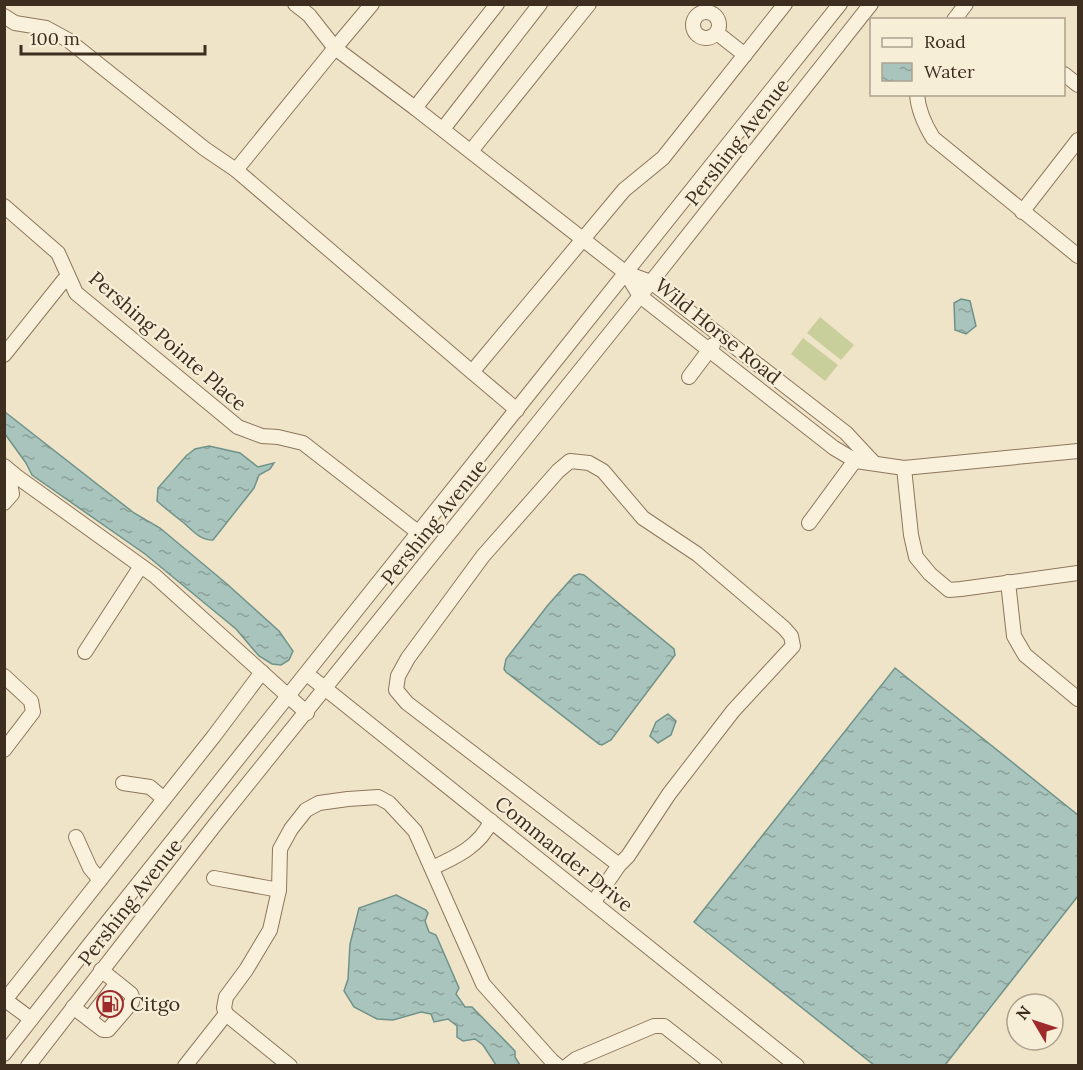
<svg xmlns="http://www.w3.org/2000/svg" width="1083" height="1070" viewBox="0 0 1083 1070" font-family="Lora,serif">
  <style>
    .grass { fill: #c9cf9b }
    .water { fill: url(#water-ripples); stroke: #6f938a; stroke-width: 1.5 }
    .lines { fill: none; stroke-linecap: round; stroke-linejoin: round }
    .minor-casing { stroke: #8d765c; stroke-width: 16 }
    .minor { stroke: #faf1dc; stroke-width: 14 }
    .labels { text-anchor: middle; stroke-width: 4.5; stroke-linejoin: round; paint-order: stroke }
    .street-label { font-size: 20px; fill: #3d2e20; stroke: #f7eed8 }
    .poi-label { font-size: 20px; fill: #3d2e20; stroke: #f7eed8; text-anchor: start }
  </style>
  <defs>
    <pattern id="water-ripples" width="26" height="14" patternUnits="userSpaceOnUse" patternTransform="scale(1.5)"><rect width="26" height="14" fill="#a9c4bc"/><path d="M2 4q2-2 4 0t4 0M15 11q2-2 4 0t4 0" fill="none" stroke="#8ba098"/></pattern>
  </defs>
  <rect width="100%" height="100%" fill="#f0e4c8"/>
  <!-- grass -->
  <g class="grass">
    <polygon points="820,317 854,345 841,360 807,333"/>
    <polygon points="803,338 838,365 825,381 791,354"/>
  </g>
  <!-- water -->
  <g class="water">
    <polygon points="961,299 970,301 976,326 966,334 955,330 954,303"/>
    <polygon points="5,412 134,513 160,528 227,584 279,631 293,651 289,660 281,665 272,664 259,656 236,629 145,554 32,475 26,463 5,434"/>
    <path d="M209,446L240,453L258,467L274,463L270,469L259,475L254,488L213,540C200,540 193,531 184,523C175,516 166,509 157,501L158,488L186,456L195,449Z"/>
    <polygon points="579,574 584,575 674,649 675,655 611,740 602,745 599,744 506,672 504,669 506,659 548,605 574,576"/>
    <polygon points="895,668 1078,815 1078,896 945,1065 874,1065 694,922"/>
    <polygon points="668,714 676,721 671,735 658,743 650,736 656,722"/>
    <polygon points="396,895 426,910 428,913 425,921 429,932 436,935 459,988 456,994 465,1007 472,1007 515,1051 515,1057 520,1065 496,1065 483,1045 475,1039 463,1041 457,1037 457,1026 448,1019 434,1022 431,1014 421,1012 393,1020 377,1019 354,1007 344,991 348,979 350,944 359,908"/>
  </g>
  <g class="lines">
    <defs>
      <g id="minor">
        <polyline points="295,4 309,15 335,48 372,4"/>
        <polyline points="497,4 415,108 626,273 651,282 846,433 874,463"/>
        <circle cx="706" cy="25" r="13"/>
        <polyline points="4,16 15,23 46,28 68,40 205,149 236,170"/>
        <polyline points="954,20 966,4"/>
        <polyline points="717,33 745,55"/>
        <polyline points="1064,74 1078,85"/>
        <path d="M917,94C918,110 925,125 933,138L1078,256"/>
        <polyline points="415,108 335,48 236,170 472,372"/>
        <polyline points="443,129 540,4"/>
        <polyline points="471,151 589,4"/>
        <polyline points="4,206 58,253 76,293 238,427 262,436 278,437 303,443 419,533"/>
        <polyline points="1022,212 1078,140"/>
        <polyline points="626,273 640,296 834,448 856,461 904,468 1078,451"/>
        <polyline points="4,355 64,280 71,283"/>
        <polyline points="689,377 713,345"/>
        <polyline points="517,410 472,372 624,190 663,158 785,4"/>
        <polyline points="4,466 16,476 155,576 307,713"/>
        <polyline points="904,468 911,535 916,557 930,574 949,590 961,589 1078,573"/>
        <polyline points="4,503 12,494 10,483"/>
        <polyline points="809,523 859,455"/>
        <polyline points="1008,582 1014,636 1025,655 1078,699"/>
        <polyline points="85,652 141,566"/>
        <polyline points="307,674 797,1066"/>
        <polyline points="4,676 31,701 33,712 4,750"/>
        <polyline points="123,783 150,787 164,799"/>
        <polyline points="76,837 90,868 100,880"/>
        <path d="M432,868C456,857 480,846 491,821"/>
        <polyline points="214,878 279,890"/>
        <polyline points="593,903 619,865 628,856 669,794 733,711 793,646 791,636 784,628 697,554 643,518 603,471 589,463 570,461 558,471 483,556 408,658 398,676 396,690 407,703 619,865"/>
        <polyline points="4,999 31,1019"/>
        <polyline points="5,1000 214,736 262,672"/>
        <polyline points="73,1007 103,1030 108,1030 132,1002 132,997 131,994 101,970"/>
        <polyline points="89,1019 117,983"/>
        <polyline points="4,1054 90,944 840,4"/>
        <polyline points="28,1066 214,826 640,296 871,4"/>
        <polyline points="185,1066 226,1014"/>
        <polyline points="290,1066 226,1014 224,1008 226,997 246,970 270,930 279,890 280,849 291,829 306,810 319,803 348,799 378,797 389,803 415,831 483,984 552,1061 558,1066"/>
        <polyline points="567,1066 576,1059 654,1026 664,1026 715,1066"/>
      </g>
    </defs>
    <!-- minor casing -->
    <use href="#minor" class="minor-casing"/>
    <!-- minor -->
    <use href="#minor" class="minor"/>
  </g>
  <!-- icons -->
  <defs>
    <symbol id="fuel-ring" viewBox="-11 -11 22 22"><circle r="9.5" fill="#f7eed8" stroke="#9e2a2b" stroke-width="1.5"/><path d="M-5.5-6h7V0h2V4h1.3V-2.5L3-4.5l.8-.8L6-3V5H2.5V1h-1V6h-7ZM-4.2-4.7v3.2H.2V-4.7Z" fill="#9e2a2b"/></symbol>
  </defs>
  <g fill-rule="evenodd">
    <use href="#fuel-ring" x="95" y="989" width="30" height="30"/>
  </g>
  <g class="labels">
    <!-- street labels -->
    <g class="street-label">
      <text transform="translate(737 142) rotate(-52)" y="7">Pershing Avenue</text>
      <text transform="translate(718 331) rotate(39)" y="7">Wild Horse Road</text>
      <text transform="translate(168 341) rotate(41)" y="7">Pershing Pointe Place</text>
      <text transform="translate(434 522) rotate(-51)" y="7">Pershing Avenue</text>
      <text transform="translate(564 854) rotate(39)" y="7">Commander Drive</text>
      <text transform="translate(130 902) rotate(-52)" y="7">Pershing Avenue</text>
    </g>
    <!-- poi labels -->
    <g class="poi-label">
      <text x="130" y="1011">Citgo</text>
    </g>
  </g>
  <!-- border -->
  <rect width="1083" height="1070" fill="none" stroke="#3d2e20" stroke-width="12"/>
  <!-- legend -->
  <rect x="870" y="18" width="195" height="78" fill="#f7eed8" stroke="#ada18e" stroke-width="1.5"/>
  <rect x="882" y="38" width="30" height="9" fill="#faf1dc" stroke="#ada18e" stroke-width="1.5"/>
  <text x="924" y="48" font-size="18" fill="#3d2e20">Road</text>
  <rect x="882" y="63" width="30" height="18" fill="url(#water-ripples)" stroke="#ada18e" stroke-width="1.5"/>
  <text x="924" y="78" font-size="18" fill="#3d2e20">Water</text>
  <!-- north arrow -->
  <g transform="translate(1035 1022) rotate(309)"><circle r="28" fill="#f7eed8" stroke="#ada18e" stroke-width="1.5"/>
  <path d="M0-4.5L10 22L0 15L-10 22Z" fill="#9e2a2b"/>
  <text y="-9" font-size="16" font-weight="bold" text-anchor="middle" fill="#3d2e20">N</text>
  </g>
  <!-- scale -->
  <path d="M21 45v9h184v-9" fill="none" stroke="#3d2e20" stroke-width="3"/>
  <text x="30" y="45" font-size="18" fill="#3d2e20" stroke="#f7eed8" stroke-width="4.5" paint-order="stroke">100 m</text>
</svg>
